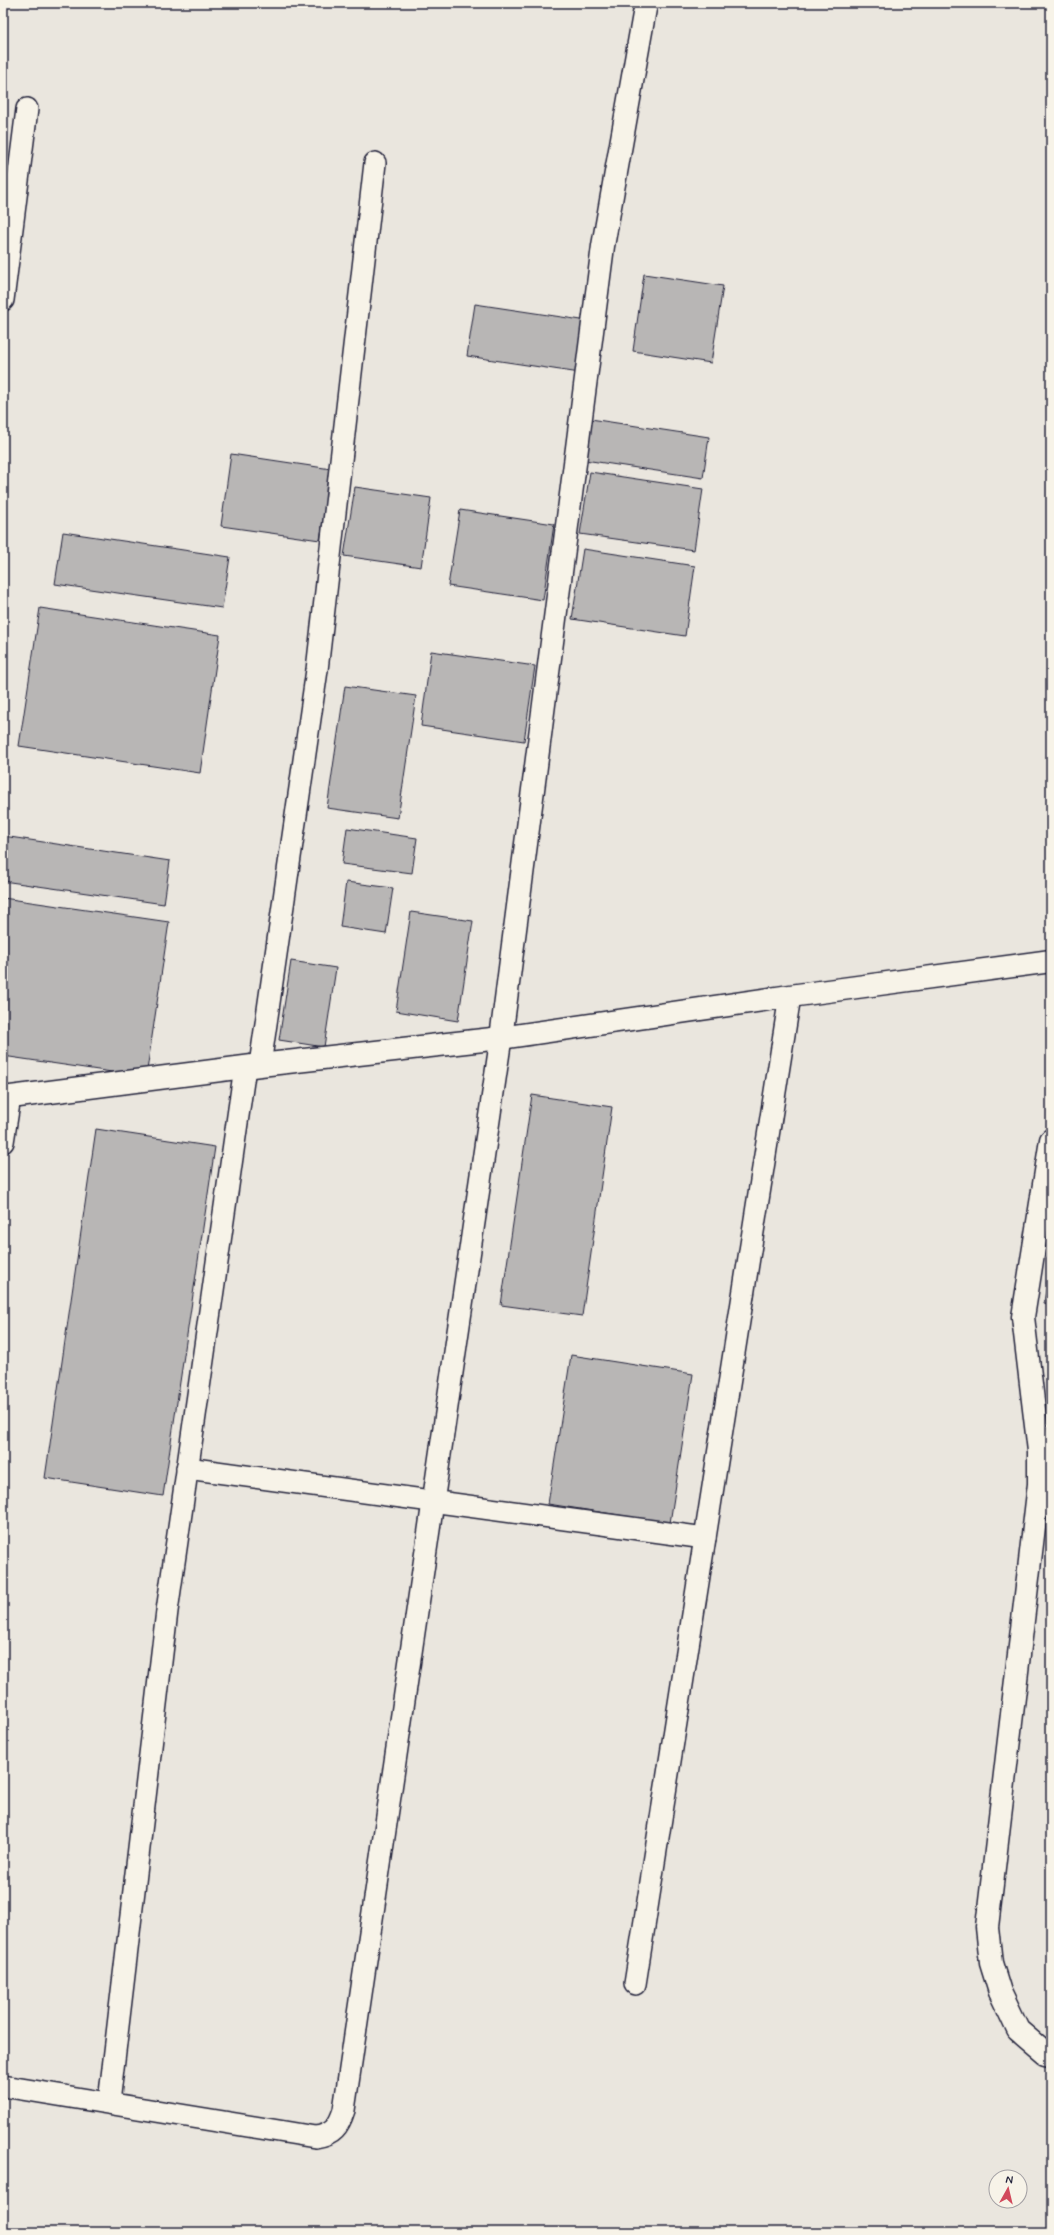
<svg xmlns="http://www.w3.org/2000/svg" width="1054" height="2235" viewBox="0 0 1054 2235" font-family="Mynerve,sans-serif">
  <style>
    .building { fill: #b8b6b5; stroke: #22223b }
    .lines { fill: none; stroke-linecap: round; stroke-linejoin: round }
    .lane-casing { stroke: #22223b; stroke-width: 24 }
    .street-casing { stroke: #22223b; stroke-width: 25 }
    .lane { stroke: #f7f3e8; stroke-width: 21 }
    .street { stroke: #f7f3e8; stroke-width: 22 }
  </style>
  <rect width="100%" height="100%" fill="#eae6de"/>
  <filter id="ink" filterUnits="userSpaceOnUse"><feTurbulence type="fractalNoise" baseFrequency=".025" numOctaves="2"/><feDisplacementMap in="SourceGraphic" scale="8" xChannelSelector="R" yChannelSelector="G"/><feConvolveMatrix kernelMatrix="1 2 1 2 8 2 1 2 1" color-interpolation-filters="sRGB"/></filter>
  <g filter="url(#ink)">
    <!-- building -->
    <g class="building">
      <polygon points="644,274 723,286 711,363 633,351"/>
      <polygon points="475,304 588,321 580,373 467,356"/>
      <polygon points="584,418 709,437 703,478 578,459"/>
      <polygon points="231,454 331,469 320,540 221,526"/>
      <polygon points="590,472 703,489 694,550 580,534"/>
      <polygon points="355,487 431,498 421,567 344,556"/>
      <polygon points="460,510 554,524 543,600 448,586"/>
      <polygon points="63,532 230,557 222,608 55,584"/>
      <polygon points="583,549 695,566 685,636 572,619"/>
      <polygon points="40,608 220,635 200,773 19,746"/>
      <polygon points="431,651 535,666 524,741 421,726"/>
      <polygon points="345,686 416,696 398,818 327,808"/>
      <polygon points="347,828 417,838 412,873 342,864"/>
      <polygon points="3,836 170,861 164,904 3,881"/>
      <polygon points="346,882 393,888 386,934 340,927"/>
      <polygon points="3,898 169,922 146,1077 3,1056"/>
      <polygon points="411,912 473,921 458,1021 396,1011"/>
      <polygon points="291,961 336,968 324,1047 279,1040"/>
      <polygon points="532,1095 612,1107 582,1316 501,1305"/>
      <polygon points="96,1129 215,1147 163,1496 45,1478"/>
      <polygon points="1051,1257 1051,1304 1044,1303"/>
      <polygon points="571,1355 693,1374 670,1523 548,1504"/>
    </g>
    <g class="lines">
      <defs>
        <g id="lane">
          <polyline points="3,300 27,109"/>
          <polyline points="260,1065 317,670 375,163"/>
          <polyline points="3,1142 10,1097"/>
          <polyline points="187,1468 705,1538"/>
          <polyline points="635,1984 790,996"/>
          <path d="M3,2086L315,2137C333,2135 339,2126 344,2110L501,1038"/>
          <polyline points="109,2102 167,1611 245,1067"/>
        </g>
        <g id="street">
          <polyline points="501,1038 603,246 646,3"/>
          <polyline points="3,1098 260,1065 501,1038 790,996 1051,961"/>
          <polyline points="1051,1140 1023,1317 1039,1451 1039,1484 987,1927 991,1963 1000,1992 1018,2030 1046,2054 1051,2055"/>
        </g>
      </defs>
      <!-- lane casing -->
      <use href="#lane" class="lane-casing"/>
      <!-- street casing -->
      <use href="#street" class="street-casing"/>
      <!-- lane -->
      <use href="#lane" class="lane"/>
      <!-- street -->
      <use href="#street" class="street"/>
    </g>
  </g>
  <!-- margin -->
  <rect width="1054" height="2235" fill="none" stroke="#f7f3e8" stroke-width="16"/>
  <rect x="8" y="8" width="1038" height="2219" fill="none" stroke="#22223b" stroke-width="1.5" filter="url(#ink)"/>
  <!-- north arrow -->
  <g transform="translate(1008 2189) rotate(8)"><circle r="19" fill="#f7f3e8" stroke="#a29fa3"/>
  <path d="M0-3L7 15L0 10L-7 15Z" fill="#d1495b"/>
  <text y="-6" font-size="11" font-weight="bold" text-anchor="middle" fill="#22223b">N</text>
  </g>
</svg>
